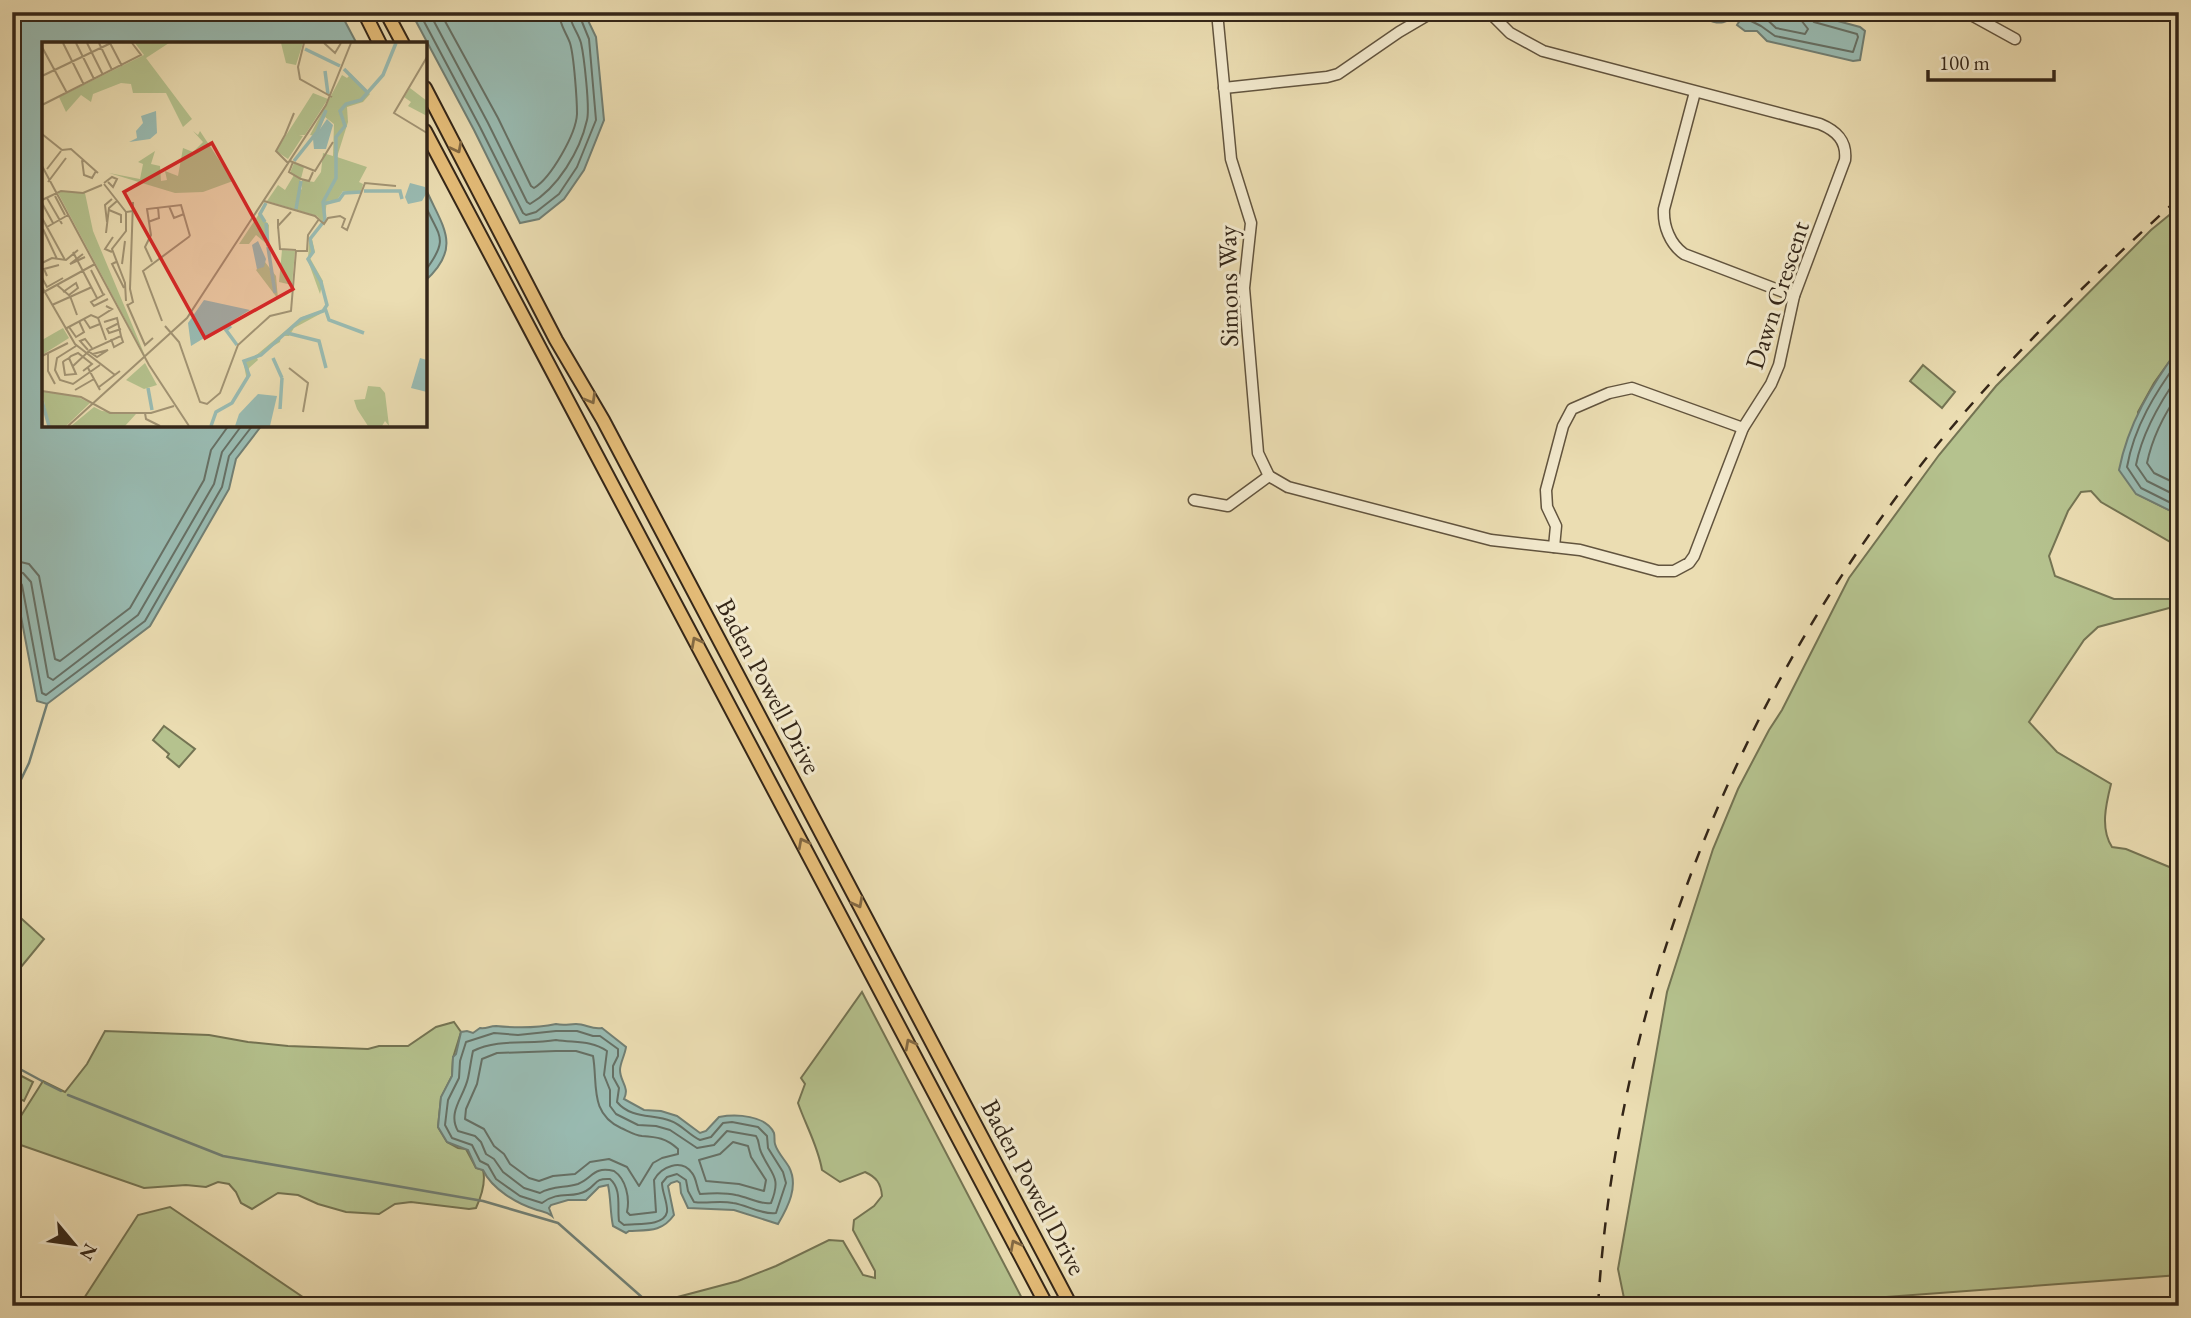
<svg xmlns="http://www.w3.org/2000/svg" width="2191" height="1318" viewBox="0 0 2191 1318" font-family="'EB Garamond',serif">
  <style>
    .green { fill: #b5c28e; stroke: #747453; stroke-width: 2 }
    .water { fill: #99bbb2; stroke: #717f74; stroke-width: 2 }
    .lines { fill: none; stroke-linecap: round; stroke-linejoin: round }
    .shore { stroke: #667065; stroke-width: 2 }
    .stream { stroke: #717f74; stroke-width: 2.5 }
    .minor-casing { stroke: #62543e; stroke-width: 13 }
    .major-casing { stroke: #342618; stroke-width: 16 }
    .minor { stroke: #f2e9cd; stroke-width: 10 }
    .major { stroke: #e6be79; stroke-width: 12 }
    .rail { stroke: #342618; stroke-width: 2.5; stroke-dasharray: 12 12; stroke-linecap: butt }
    .oneway { stroke: #846a44 }
    .labels { text-anchor: middle; stroke-width: 6; stroke-linejoin: round; paint-order: stroke }
    .street-label { font-size: 26px; fill: #342618; stroke: #f2e9cd }
    .inset-river { fill: none; stroke: #99bbb2; stroke-width: 3.5 }
    .inset-road { fill: none; stroke: #a29474; stroke-width: 2 }
    .view { fill: #d62828; fill-opacity: 0.15; stroke: #d62828; stroke-width: 3.5 }
    .inset-edge { fill: none; stroke: #342618; stroke-width: 3.5 }
  </style>
  <rect width="100%" height="100%" fill="#ebddb2"/>
  <filter id="stains"><feTurbulence type="fractalNoise" baseFrequency=".00286" numOctaves="4"/><feColorMatrix values="0 0 0 0 .2 0 0 0 0 .09 0 0 0 0 .02 0 0 0 .5 -.17"/></filter>
  <radialGradient id="worn" r=".72"><stop offset=".6" stop-color="#630" stop-opacity="0"/><stop offset="1" stop-color="#630" stop-opacity=".3"/></radialGradient>
  <!-- green -->
  <g class="green">
    <path d="M2179,207V348L2154,383L2138,412L2137,494L2179,515V547L2101,502L2091,491L2081,492L2068,511L2049,556L2055,576L2114,599H2172L2173,607L2098,627L2084,640L2029,722L2057,752L2111,784C2106,804 2100,829 2112,847L2126,849L2179,871V1275L1766,1306H1623L1625,1303L1618,1269L1667,992L1713,849L1738,789L1769,730L1782,710L1849,578L1939,455L1996,386L2151,230Z"/>
    <polygon points="1923,365 1955,392 1942,408 1910,381"/>
    <polygon points="164,726 195,749 179,767 167,757 169,754 153,740"/>
    <polygon points="12,910 44,939 12,978"/>
    <path d="M862,992L1026,1306H664L665,1302L670,1299L738,1281L776,1266L829,1240L843,1241L863,1275L875,1278V1271L853,1230L854,1220L874,1206L882,1196C881,1183 876,1177 865,1172L840,1182L822,1170C818,1146 806,1126 798,1103L805,1084L801,1078Z"/>
    <path d="M454,1022L461,1032L453,1058L452,1076L441,1098L438,1127L447,1142L458,1148L466,1149L476,1168L483,1170C486,1182 481,1197 476,1208L469,1209L411,1202L395,1204L379,1214L346,1212L318,1204L298,1195L278,1193L252,1209L241,1203L236,1192L229,1184L218,1182L206,1187L186,1185L144,1188L12,1142V1130L43,1081L65,1092L87,1064L105,1031L209,1035L248,1042L288,1046L368,1049L379,1046H408L436,1027Z"/>
    <polygon points="12,1071 33,1082 24,1101 12,1095"/>
    <polygon points="170,1207 316,1306 79,1306 138,1215"/>
  </g>
  <!-- water -->
  <g class="water">
    <polygon points="12,12 340,12 357,44 44,44 44,425 262,425 236,459 229,489 150,626 47,704 37,701 12,569"/>
    <polygon points="411,12 584,12 596,37 604,120 584,170 564,199 539,219 520,223 474,130"/>
    <path d="M1705,12H1737C1728,24 1719,25 1706,19Z"/>
    <polygon points="1745,12 1808,13 1860,27 1865,31 1860,60 1853,61 1767,41 1757,31 1745,31 1737,25"/>
    <path d="M425,187C441,225 464,246 425,281Z"/>
    <path d="M2179,348V515L2136,494L2119,470C2128,424 2151,386 2179,348Z"/>
    <path d="M556,1024C564,1026 569,1024 576,1024C586,1024 592,1030 602,1028L626,1047C625,1055 620,1063 620,1070C620,1082 630,1087 624,1099L644,1110L661,1111L677,1116L700,1133L706,1131L719,1117C736,1114 766,1115 774,1133C775,1137 774,1141 775,1144C777,1152 785,1160 789,1167C799,1186 788,1207 778,1224L734,1210L688,1208L681,1193L680,1183L677,1181L671,1183L668,1186L674,1215C662,1232 649,1230 629,1231L626,1233L613,1226C610,1212 611,1199 608,1185L599,1187L586,1200H568L551,1205L549,1208L552,1216C546,1211 544,1212 537,1210C517,1204 492,1189 483,1170L476,1168L468,1150L447,1142L438,1127L441,1097L452,1076L453,1057L456,1054L461,1032L467,1031L473,1033L480,1028C487,1029 489,1026 496,1026C516,1028 537,1028 556,1024Z"/>
  </g>
  <g class="lines">
    <!-- shore -->
    <g class="shore">
      <polyline points="419,12 480,127 523,213 526,215 536,212 559,194 577,167 596,120 589,39 578,12"/>
      <path d="M429,12L488,123L527,202L530,204C558,188 580,151 587,120C590,108 584,56 581,43C578,32 570,24 569,12"/>
      <path d="M440,12L498,118L531,186L534,188C551,178 576,134 577,114C577,100 574,56 570,43C566,32 559,24 559,12"/>
      <polyline points="1751,12 1751,21 1761,26 1775,36 1853,52 1858,37 1857,34 1814,22 1810,18 1809,12"/>
      <polyline points="1759,12 1776,28 1805,34 1808,29 1801,20 1800,12"/>
      <path d="M425,205C439,237 450,238 425,271"/>
      <path d="M2179,360C2155,393 2134,427 2127,467L2141,488L2179,507"/>
      <path d="M2179,375C2160,402 2142,433 2136,465L2147,481L2179,497"/>
      <path d="M2179,393C2165,413 2152,439 2147,463L2154,473L2179,485"/>
      <polyline points="12,560 29,564 39,576 55,659 60,661 130,608 204,480 211,450 229,425"/>
      <polyline points="12,571 23,573 31,582 48,677 53,680 138,615 214,484 222,452 242,425"/>
      <polyline points="12,579 19,580 22,585 42,693 46,695 145,621 222,487 229,456 253,425"/>
      <path d="M556,1031H577L593,1036H600L618,1049V1056L613,1066V1077L619,1088L617,1102C631,1119 653,1114 671,1121C682,1125 689,1135 700,1140L711,1137L723,1123L732,1122L758,1127L767,1136L768,1148L783,1172L786,1183L776,1213C762,1215 747,1205 733,1203C719,1200 707,1204 694,1202L688,1191L686,1180L677,1174L667,1177L662,1183C662,1192 668,1203 667,1212C664,1227 635,1223 624,1225L619,1221C617,1207 622,1189 610,1179C594,1178 597,1185 586,1191C572,1199 559,1190 542,1203L520,1196L496,1179L488,1165L480,1161L472,1145L452,1138L445,1125L448,1100L459,1078L460,1061L466,1042L494,1033L518,1035Z"/>
      <path d="M556,1040C575,1043 591,1040 607,1051L604,1075L610,1090V1106L616,1114L638,1125L656,1126L670,1130L697,1148L714,1145L727,1131L756,1136C760,1142 758,1146 761,1152C771,1175 782,1176 771,1203C760,1205 748,1197 736,1195C724,1192 712,1193 700,1194C696,1187 697,1179 692,1173C681,1158 661,1167 654,1180L656,1212L630,1215L627,1212C630,1198 626,1179 614,1171C593,1166 593,1178 578,1184C565,1188 552,1186 540,1193L524,1188L503,1172L494,1159L486,1154L481,1142L475,1136L458,1131C447,1112 464,1097 468,1078C470,1069 471,1060 473,1051C498,1038 529,1045 556,1040Z"/>
      <path d="M556,1051H576L593,1056C598,1084 589,1113 621,1128C628,1131 634,1135 642,1136C657,1137 666,1138 678,1149V1154L662,1158L653,1163L639,1186L627,1167L609,1159L590,1162L575,1174L553,1176L539,1181L529,1178L510,1164L504,1154L494,1146L484,1129L465,1119L466,1109L477,1084L482,1059L497,1053Z"/>
      <polygon points="733,1142 748,1146 751,1157 766,1180 764,1191 739,1184 706,1181 699,1160 720,1154"/>
    </g>
    <!-- stream -->
    <g class="stream">
      <polyline points="12,798 29,763 47,704"/>
      <polyline points="18,1068 42,1081"/>
      <polyline points="45,1083 61,1091"/>
      <polyline points="68,1095 223,1156 483,1201 558,1223 644,1299"/>
    </g>
    <defs>
      <g id="minor">
        <path d="M1217,12L1231,159L1251,223L1244,288L1258,453L1269,476L1288,487L1491,540L1580,550L1658,571H1674L1689,563L1694,556L1743,428L1771,384L1779,365L1794,296L1845,160C1847,141 1837,131 1820,124L1543,51L1510,33L1489,12"/>
        <polyline points="1966,12 2015,39"/>
        <polyline points="1224,88 1327,77 1338,74 1399,32 1433,12"/>
        <path d="M1695,92L1664,209C1663,226 1670,244 1684,254L1794,296"/>
        <polyline points="1194,500 1228,506 1269,476"/>
        <polyline points="1554,547 1556,526 1547,507 1546,490 1563,426 1572,409 1609,393 1632,388 1743,428"/>
      </g>
      <g id="major">
        <polyline points="364,12 380,44"/>
        <polyline points="386,12 403,44"/>
        <polyline points="425,88 556,340 603,420 1071,1306"/>
        <polyline points="425,131 1047,1306"/>
      </g>
    </defs>
    <!-- minor casing -->
    <use href="#minor" class="minor-casing"/>
    <!-- major casing -->
    <use href="#major" class="major-casing"/>
    <!-- minor -->
    <use href="#minor" class="minor"/>
    <!-- major -->
    <use href="#major" class="major"/>
    <!-- rail -->
    <path class="rail" d="M1598,1306C1616,1010 1727,719 1907,483C1987,378 2082,286 2179,198"/>
  </g>
  <!-- one-way arrows -->
  <defs><path id="oneway-chevron" d="M-2-3.5L2.5 0L-2 3.5" fill="none" stroke-width="1.6" stroke-linecap="round" stroke-linejoin="round" transform="scale(1.75)"/></defs>
  <g class="oneway">
    <use href="#oneway-chevron" transform="translate(457 148) rotate(63)"/>
    <use href="#oneway-chevron" transform="translate(591 399) rotate(60)"/>
    <use href="#oneway-chevron" transform="translate(696 642) rotate(-118)"/>
    <use href="#oneway-chevron" transform="translate(803 843) rotate(-118)"/>
    <use href="#oneway-chevron" transform="translate(858 903) rotate(62)"/>
    <use href="#oneway-chevron" transform="translate(910 1044) rotate(-118)"/>
    <use href="#oneway-chevron" transform="translate(1015 1245) rotate(-118)"/>
  </g>
  <g class="labels">
    <!-- street labels -->
    <g class="street-label">
      <text transform="translate(1228 286) rotate(-91)" y="9">Simons Way</text>
      <text transform="translate(1777 295) rotate(-72)" y="9">Dawn Crescent</text>
      <text transform="translate(769 686) rotate(62)" y="9">Baden Powell Drive</text>
      <text transform="translate(1034 1187) rotate(62)" y="9">Baden Powell Drive</text>
    </g>
  </g>
  <!-- overview -->
  <g transform="translate(42 42)">
    <rect width="385" height="385" fill="#ebddb2"/>
    <path d="M93,1H127L104,16L150,77L141,85L124,51H91L89,42L79,41L51,52L49,60L39,53L24,70L17,55L102,13ZM239,1H261L254,23L244,21ZM309,32L328,52L321,60L305,65L306,80L295,115L325,125L317,140L321,142L319,150L301,149L295,158L285,159L282,181L275,174L225,159L236,143L243,148L252,133L248,131L252,121L262,125L257,144L260,148V138L272,140L279,130L281,111L291,114L292,82L283,75L274,94L268,93L300,33L305,36ZM368,46L385,59V74L366,64L369,60L362,55ZM271,51L286,57L263,93H257L261,94L246,117L234,109ZM151,89L156,93L158,89L191,139L161,150L133,151L67,131L98,137L101,122L96,120L113,109L109,122L118,124L119,139L125,138L123,129L136,134L141,106L151,110L161,100ZM22,149L43,151L51,189L104,316L16,151ZM217,172L227,183L226,203L214,193L207,202H197ZM276,187L270,197L273,210L268,216L281,239L278,252L266,219L267,196ZM240,208L253,209L250,243L237,240ZM223,220L234,234L236,257L214,228ZM279,269L278,272L252,286L247,294H239L238,300L214,314L216,318L207,326L205,339L201,318L212,315L260,275ZM21,286L27,296L0,313V298ZM103,321L115,343L102,347L84,338ZM326,344L338,345L343,351L347,384L343,379L340,384H326L315,367L312,358L323,357ZM0,349L34,354L48,361L24,384H7ZM52,365L60,369L94,372L83,384H29Z" fill="#b5c28e"/>
    <path d="M114,69L115,91L108,97L87,100L95,96L94,89L101,81L99,74ZM285,77L291,83L284,107H272L271,97ZM368,141L383,145L385,151V160L384,152L380,159L366,162L363,155ZM216,199L224,217L222,225L215,227L210,203ZM162,258L208,268L149,304L146,281ZM378,316L385,318V350L369,346ZM216,352L235,354L228,384H193L197,372Z" fill="#99bbb2"/>
    <path class="inset-river" d="M263,7L298,24M302,27L326,51M283,29L286,52M252,119L275,90L284,68M322,149H358L360,157M281,162L297,158L302,151L319,150M254,167L259,139M223,180L218,172L224,161M224,181L226,204M226,205L233,251M283,266L287,278L322,291M189,284L184,288L195,303M245,291L277,299L284,326M231,316L240,336M106,346L110,368M0,359L7,384M238,367L240,336M169,384L174,370L190,361L207,333L202,319L219,313L259,277L281,269L285,263L279,240L266,217L271,210L268,197L283,178L281,160L294,136V95L303,84L298,69L304,62L319,58L341,33L354,1"/>
    <path class="inset-road" d="M21,1L42,43M34,1L52,37M45,1L61,33M57,1L70,28M68,1L80,24M262,1L256,25L258,37L290,55M282,1L293,11L299,1M0,5L25,51M385,15L352,71L385,91M0,34L69,1M0,63L99,13L90,1M0,92L20,108L29,107L56,131M243,93L234,109L246,121M243,93L252,71M40,118L42,133L50,136L54,129M248,119L273,129L291,100M251,120L247,130L259,137L267,139L271,130M0,124L107,323L147,384M5,127L19,109M6,140L24,116M62,141L70,135L75,137L71,145L66,140M62,142L84,170M13,154L23,173M5,156L20,182M0,158L19,149L41,151L60,143M222,159L273,174L282,182L286,176L298,174L303,177L300,185L305,188L323,141L354,144M0,161L11,181M127,164L132,176L142,172M67,168L79,173V181M0,176L23,218M236,177V184L249,170M65,180L63,163L70,157M106,180L117,176L116,165M236,184L238,207L254,208M5,185L26,173M1,187L15,217M64,191L67,166L75,159M31,210L55,256M70,210L63,207L71,195M41,212L28,222L43,215M74,220L70,222L82,246M110,220L103,205L109,193L105,167L139,163L148,194M0,221L10,216L24,218L36,208M80,222L83,199M49,228L61,252M5,234L2,227L17,223M0,236L5,245L21,236M15,243L28,254L35,273M0,245L33,302L73,333M21,250L34,241L36,246L27,253M0,251L53,222M63,252L49,260L52,264L66,257M84,259L83,241L70,207L84,189V170L91,169M85,262L103,303L111,296M10,263L50,245M86,263L91,260L88,247L91,160M56,276L70,267L64,264M42,277L48,286L58,282M120,279L101,229L148,194M77,281L65,287L67,291L79,287M123,284L137,300L158,360L165,362L178,351L196,303L228,274L249,269L254,209H265L266,193L277,177M27,285L34,295L42,290L37,279M23,287L49,273L56,276L64,298M69,297L72,305L81,300L79,294M34,304L15,316L13,328L18,338L31,342L58,323M46,308L38,299L43,297L50,306M46,309L55,315L66,308L51,312M6,312V329L13,342M0,314L26,301M27,316L34,332L23,333L21,320L22,319L27,316L29,314L36,311L50,322L41,329M31,324L48,308L79,294L75,276L62,280M46,326L58,348M247,326L266,341L261,370M57,345L78,329M33,348L52,337M0,349L39,355L68,371H109L132,364M103,371L104,377L118,384M26,384L145,276L284,63L309,1"/>
    <path class="view" d="M170,101L251,247L163,296L82,150Z"/>
    <rect width="385" height="385" class="inset-edge"/>
  </g>
  <!-- margin -->
  <rect width="2191" height="1318" fill="none" stroke="#ebddb2" stroke-width="42"/>
  <rect x="14" y="14" width="2163" height="1290" fill="none" stroke="#342618" stroke-width="3.5"/>
  <rect x="21" y="21" width="2149" height="1276" fill="none" stroke="#342618" stroke-width="2"/>
  <!-- north arrow -->
  <g transform="translate(74 1244) rotate(119)" stroke="#f2e9cd" stroke-width="5" paint-order="stroke">
  <path d="M0-5L12 26L0 18L-12 26Z" fill="#342618"/>
  <text y="-10" font-size="19" font-weight="bold" text-anchor="middle" fill="#342618">N</text>
  </g>
  <!-- scale -->
  <path d="M1928 70v10h126v-10" fill="none" stroke="#342618" stroke-width="3.5"/>
  <text x="1939" y="70" font-size="21" fill="#342618" stroke="#f2e9cd" stroke-width="5" paint-order="stroke">100 m</text>
  <rect width="100%" height="100%" filter="url(#stains)"/>
  <rect width="100%" height="100%" fill="url(#worn)"/>
</svg>
